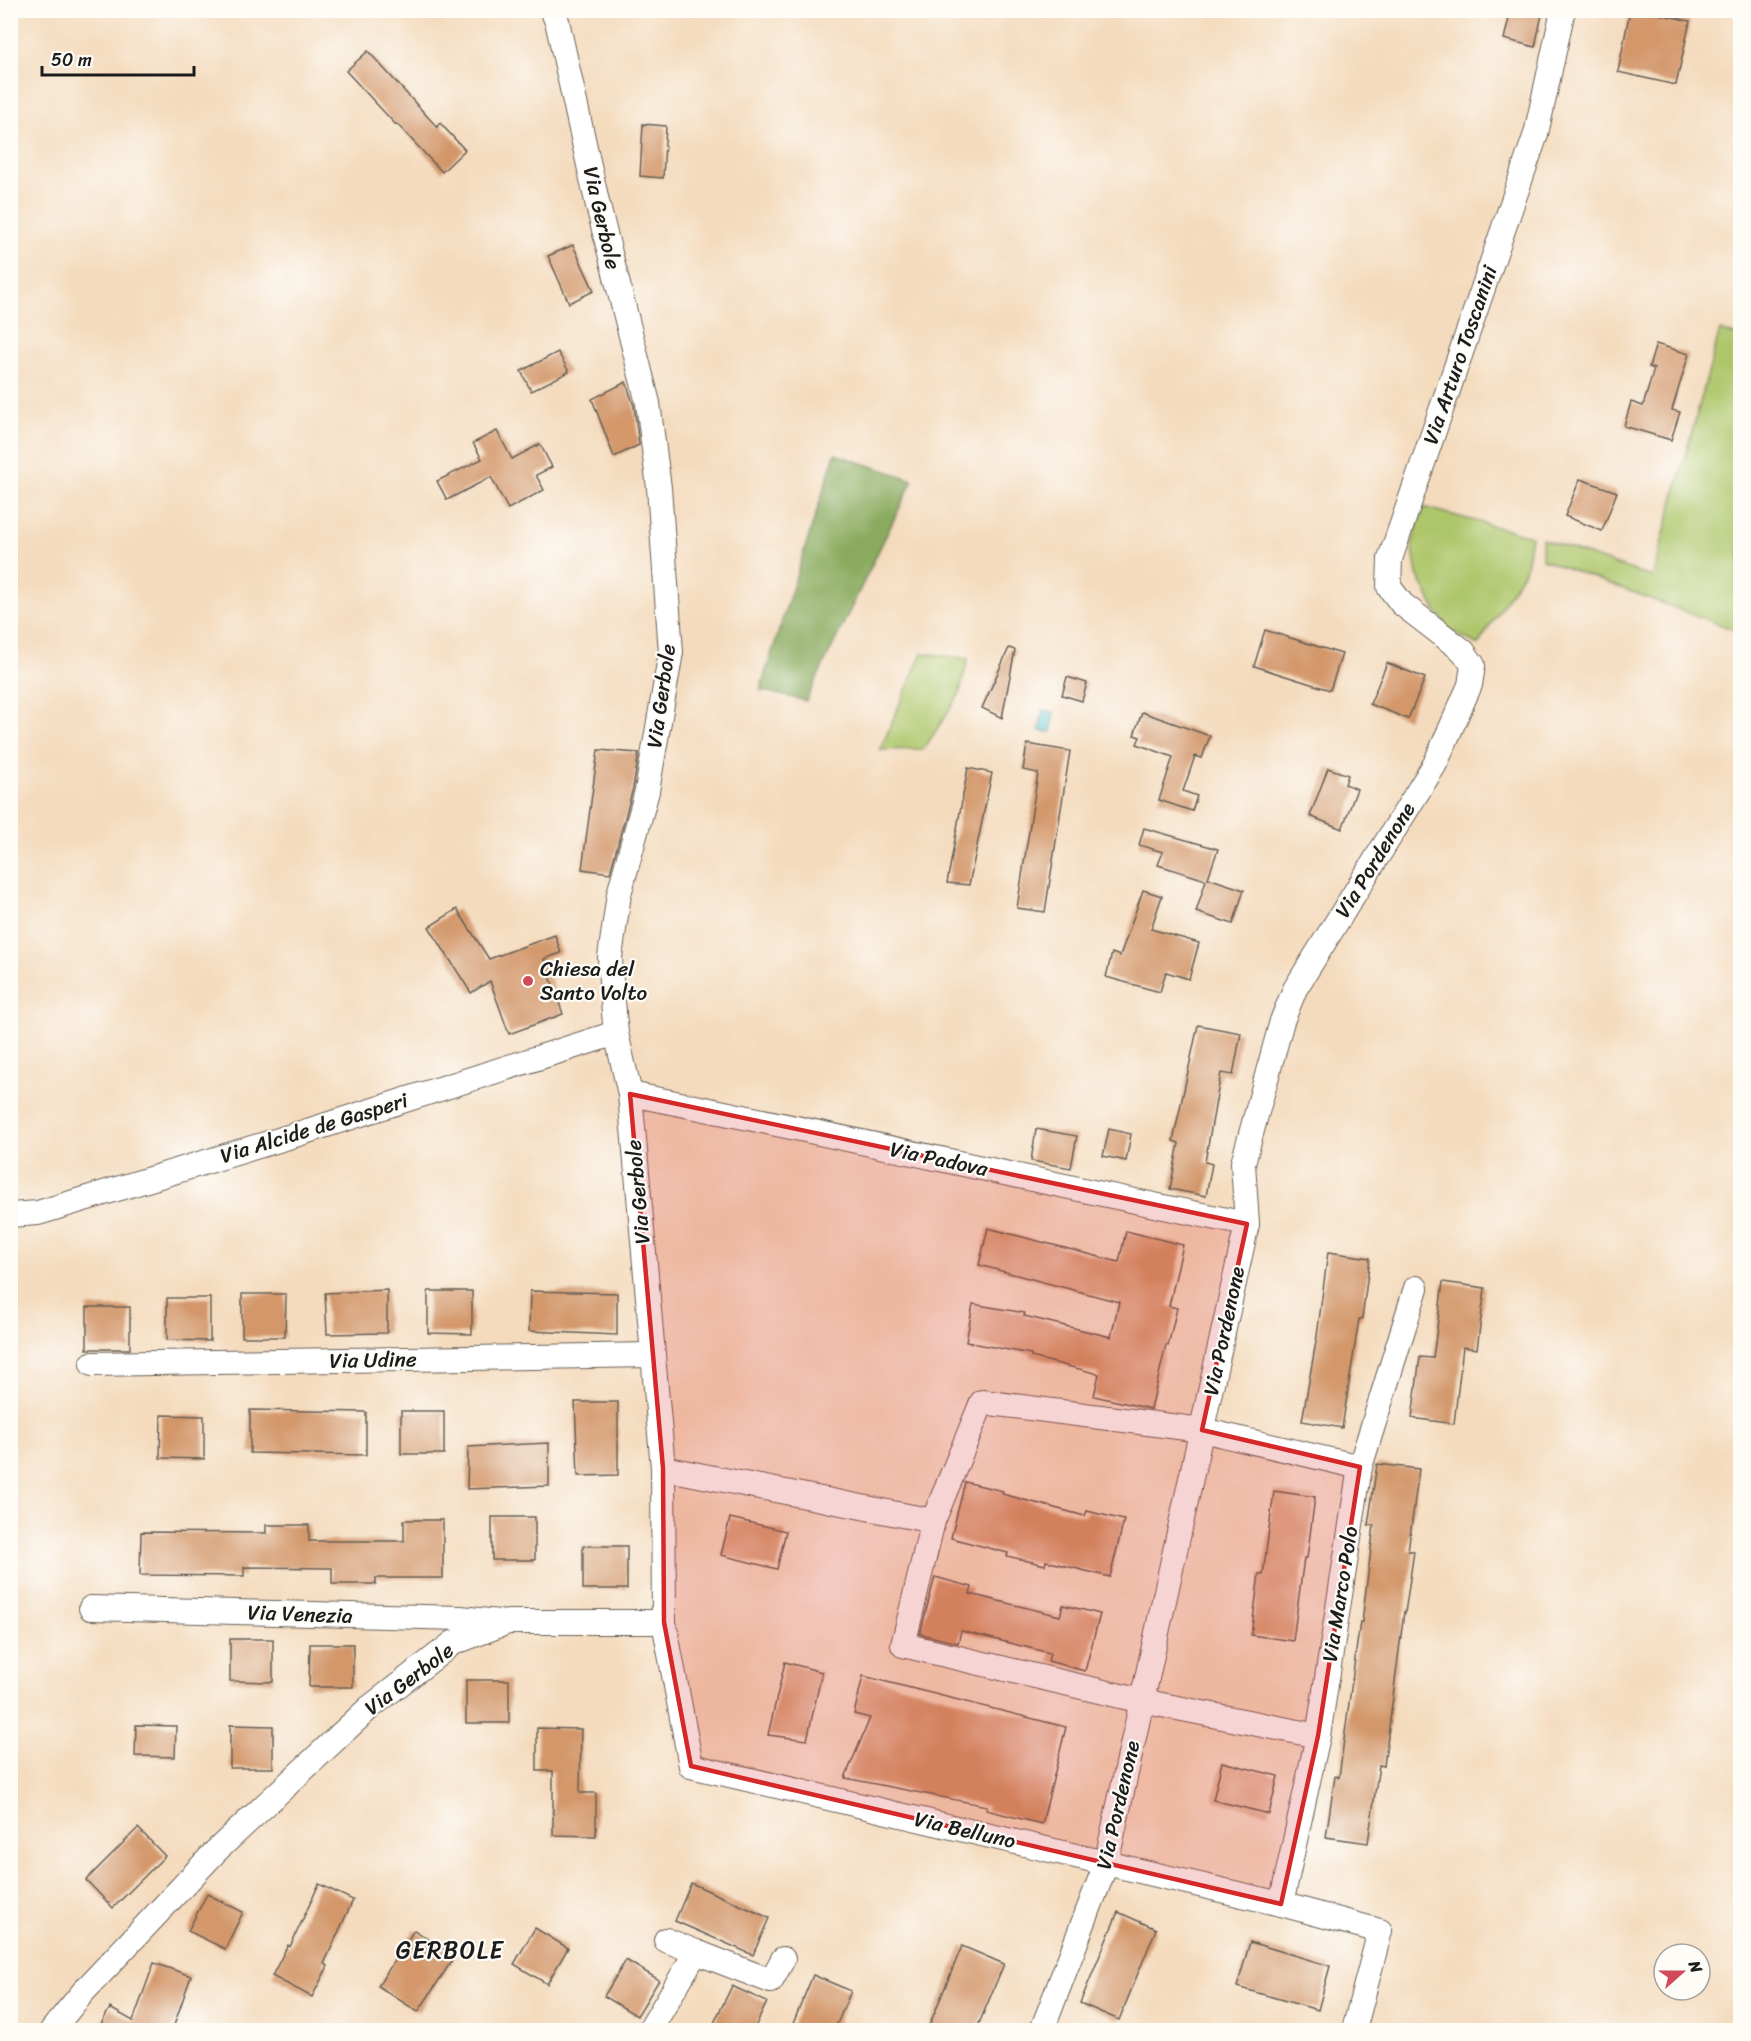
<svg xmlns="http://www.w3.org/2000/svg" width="1751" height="2041" viewBox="0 0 1751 2041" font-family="Sriracha,sans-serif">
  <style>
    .green { fill: #aec66b; stroke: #657144; stroke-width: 1.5 }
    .forest { fill: #8aab5f; stroke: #53643e; stroke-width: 1.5 }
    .water { fill: #57c3d0; stroke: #3a7076; stroke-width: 1.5 }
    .building { fill: #d3976b }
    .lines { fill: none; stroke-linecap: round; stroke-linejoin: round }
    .minor-casing { stroke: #685f55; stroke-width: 26 }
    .minor { stroke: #fff; stroke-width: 24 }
    .marked { fill: #d62828; fill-opacity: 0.2; stroke: #d62828; stroke-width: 4.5; stroke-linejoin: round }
    .poi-dot { fill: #d1495b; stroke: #fdfcf7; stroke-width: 2 }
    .labels { text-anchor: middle; stroke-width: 4.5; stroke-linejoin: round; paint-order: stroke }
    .street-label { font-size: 21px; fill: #1c1c1c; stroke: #fdfcf7 }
    .poi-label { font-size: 21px; fill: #1c1c1c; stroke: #fdfcf7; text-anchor: start }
    .quarter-label { font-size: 24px; letter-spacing: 1.5px; fill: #1c1c1c; stroke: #fdfcf7 }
  </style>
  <rect width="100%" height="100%" fill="#fdfcf7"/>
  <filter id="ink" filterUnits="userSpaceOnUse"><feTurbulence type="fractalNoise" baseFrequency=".0167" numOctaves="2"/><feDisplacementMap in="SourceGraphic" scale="12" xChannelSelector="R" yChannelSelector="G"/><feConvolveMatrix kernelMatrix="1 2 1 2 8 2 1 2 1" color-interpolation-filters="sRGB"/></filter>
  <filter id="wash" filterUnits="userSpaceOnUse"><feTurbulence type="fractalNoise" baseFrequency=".008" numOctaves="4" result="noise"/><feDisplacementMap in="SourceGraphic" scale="24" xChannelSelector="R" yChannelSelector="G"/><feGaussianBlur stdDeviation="1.35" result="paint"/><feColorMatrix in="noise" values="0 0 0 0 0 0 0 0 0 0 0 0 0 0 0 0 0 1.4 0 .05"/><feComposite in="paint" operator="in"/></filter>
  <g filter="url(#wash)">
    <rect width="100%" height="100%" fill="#f4dbbe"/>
    <!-- green -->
    <g class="green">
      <polygon points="1720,330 1740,337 1740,632 1542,559 1542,539 1652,577"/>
      <polygon points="1423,507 1531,536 1526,568 1478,645 1450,630 1434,608 1417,574 1412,544"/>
      <polygon points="922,653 968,659 959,695 924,749 880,750"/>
    </g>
    <!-- forest -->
    <polygon class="forest" points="835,454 913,480 806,701 760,690"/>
    <!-- water -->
    <polygon class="water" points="1043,710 1054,712 1051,732 1039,731"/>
    <g id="blocks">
      <!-- building -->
      <g class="building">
        <polygon points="1511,10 1543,10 1535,47 1504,39"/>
        <polygon points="1630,10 1641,10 1690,21 1676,85 1618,72"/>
        <polygon points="368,51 437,127 440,123 465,150 442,172 397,124 396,125 346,71"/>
        <polygon points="643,124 666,126 663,178 640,176"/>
        <polygon points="573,245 594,291 569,303 548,256"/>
        <polygon points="1656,344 1689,354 1672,410 1680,412 1671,440 1624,426 1631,402 1643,406 1654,369 1649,367"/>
        <polygon points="558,352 569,372 531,391 521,371"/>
        <polygon points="626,382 634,406 639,445 614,457 592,399"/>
        <polygon points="497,431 512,459 540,444 552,467 536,475 544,490 508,509 491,477 447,500 437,481 482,459 473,443"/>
        <polygon points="1580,479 1617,492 1602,531 1565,516"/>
        <polygon points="1265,630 1342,654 1330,690 1254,666"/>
        <polygon points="1009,648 1015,650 1002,718 982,708"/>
        <polygon points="1387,663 1425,678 1408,719 1370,704"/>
        <polygon points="1067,677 1087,683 1082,701 1062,695"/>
        <polygon points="1142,712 1210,736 1202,758 1195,756 1183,791 1197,796 1192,811 1159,800 1173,757 1137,744 1140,737 1134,735"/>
        <polygon points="1027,744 1070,751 1045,912 1017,908 1038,773 1023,770"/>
        <polygon points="598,750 639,753 633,788 610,873 582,869"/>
        <polygon points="968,768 992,773 969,885 947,883"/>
        <polygon points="1328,768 1348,775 1345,784 1357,789 1342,829 1310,816"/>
        <polygon points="1144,828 1218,849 1208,878 1244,890 1233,924 1196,912 1206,880 1158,865 1163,852 1139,845"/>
        <polygon points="1143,890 1162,896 1151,929 1199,943 1189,979 1166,972 1160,992 1106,977 1112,953 1120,956"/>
        <polygon points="457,909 489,959 555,935 561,953 544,959 563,1014 509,1034 490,981 471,993 429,927"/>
        <polygon points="1198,1025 1241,1033 1233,1075 1221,1073 1205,1162 1212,1164 1206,1196 1170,1189 1179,1143 1173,1141"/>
        <polygon points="1036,1129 1077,1136 1071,1168 1031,1161"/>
        <polygon points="1109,1129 1131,1134 1126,1161 1103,1156"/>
        <polygon points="988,1228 1119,1262 1126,1231 1183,1245 1169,1306 1177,1308 1168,1346 1166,1345 1151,1409 1094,1396 1099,1374 1031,1357 1031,1354 966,1342 973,1304 1025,1313 1024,1316 1111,1337 1119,1302 979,1265"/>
        <polygon points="1328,1252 1370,1258 1362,1319 1359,1319 1342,1428 1302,1421 1317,1336"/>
        <polygon points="1443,1282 1485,1288 1477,1349 1463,1347 1454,1424 1412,1418 1420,1357 1433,1358"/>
        <polygon points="387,1290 387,1333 327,1334 325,1293"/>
        <polygon points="428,1291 472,1291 472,1334 428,1333"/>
        <polygon points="530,1291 617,1293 617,1335 529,1331"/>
        <polygon points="242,1294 286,1294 285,1337 242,1337"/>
        <polygon points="167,1298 210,1298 210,1341 167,1340"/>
        <rect x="87" y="1307" width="43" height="42"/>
        <polygon points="575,1402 618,1402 618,1475 578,1476"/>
        <polygon points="250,1410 366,1412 366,1455 250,1453"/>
        <rect x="401" y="1411" width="43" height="43"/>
        <polygon points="161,1415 204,1416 204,1459 160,1458"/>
        <polygon points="549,1443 549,1486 467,1489 468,1447"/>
        <polygon points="1377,1464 1419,1469 1408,1551 1414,1551 1405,1613 1404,1612 1384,1766 1379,1765 1368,1843 1326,1837 1335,1776 1339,1777 1360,1622 1362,1622 1374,1525 1368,1525"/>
        <polygon points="965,1482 1003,1491 1002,1494 1085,1516 1087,1511 1124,1520 1110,1577 1046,1561 1045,1565 1007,1556 1008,1553 951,1538"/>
        <polygon points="1274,1491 1315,1497 1307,1558 1304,1558 1293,1641 1251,1635 1259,1574 1263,1575"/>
        <rect x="492" y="1517" width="43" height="43"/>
        <polygon points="730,1518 786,1531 777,1569 721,1555"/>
        <polygon points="404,1520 443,1520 443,1578 376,1578 376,1584 332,1584 332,1568 244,1567 244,1576 140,1575 141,1532 266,1533 266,1525 309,1525 309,1541 404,1541"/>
        <rect x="583" y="1546" width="44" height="43"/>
        <polygon points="935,1577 972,1587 970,1594 1060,1616 1063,1605 1100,1614 1085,1671 1048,1661 1050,1653 961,1631 958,1643 920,1634"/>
        <polygon points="230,1639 273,1639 273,1682 230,1681"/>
        <polygon points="310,1644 353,1644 353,1687 309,1687"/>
        <polygon points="785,1662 822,1672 807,1740 768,1735"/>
        <polygon points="863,1676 1066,1727 1042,1824 986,1810 987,1806 845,1778 870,1718 854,1714"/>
        <rect x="466" y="1680" width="43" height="43"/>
        <polygon points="136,1725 176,1726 175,1757 135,1756"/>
        <polygon points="230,1725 273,1726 273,1768 230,1768"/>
        <polygon points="537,1728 581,1729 580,1793 596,1793 596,1836 553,1835 553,1771 537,1771"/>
        <polygon points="1222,1762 1278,1776 1269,1814 1213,1800"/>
        <polygon points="138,1828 165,1856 113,1908 86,1880"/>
        <polygon points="691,1883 769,1918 753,1955 675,1921"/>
        <polygon points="319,1884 353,1900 324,1964 328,1966 312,1997 272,1976 288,1945 290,1947"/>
        <polygon points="207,1894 243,1912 225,1949 188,1931"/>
        <polygon points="1118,1912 1156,1929 1119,2020 1080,2003"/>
        <polygon points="535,1928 568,1948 547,1984 514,1964"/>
        <polygon points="414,1930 455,1956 418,2012 378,1986"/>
        <polygon points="1250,1942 1330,1966 1318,2010 1237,1987"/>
        <polygon points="962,1946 1004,1964 976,2031 927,2031"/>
        <polygon points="626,1960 659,1980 637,2016 604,1996"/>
        <polygon points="154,1963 191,1976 172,2031 97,2031 110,2008 133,2021"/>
        <polygon points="813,1975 851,1991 834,2031 790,2031"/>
        <polygon points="732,1986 767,2002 753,2031 729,2031 714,2023"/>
      </g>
    </g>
  </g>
  <g filter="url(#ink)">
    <use href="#blocks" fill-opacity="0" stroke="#685f55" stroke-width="1.5"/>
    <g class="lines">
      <defs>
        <g id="minor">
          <polyline points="552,10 557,21 598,206 648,403 659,488 671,652 647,791 619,894 610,957 611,981 616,1033 630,1094 663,1468 664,1622 691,1766 1281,1904 1380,1931 1354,2030"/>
          <path d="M630,1094C836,1134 1041,1183 1247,1224"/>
          <polyline points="10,1215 38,1213 298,1134 616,1033"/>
          <polyline points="92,1364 653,1355"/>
          <polyline points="663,1468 933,1521 903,1645 1142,1701 1318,1736"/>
          <polyline points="933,1521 982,1402 1202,1430 1360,1467"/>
          <polyline points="91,1608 460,1618 499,1622"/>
          <polyline points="1281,1904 1318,1736 1360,1467 1416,1288"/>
          <polyline points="696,1952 771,1981 783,1959"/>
          <polyline points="52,2030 84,1991 216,1851 369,1708 453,1643 508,1622 664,1622"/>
          <polyline points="650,2030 696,1952 666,1940"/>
          <polyline points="1042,2030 1106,1864 1247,1224 1243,1163 1282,1021 1295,989 1435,764 1470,685 1473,665 1463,651 1402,604 1389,587 1390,559 1536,134 1563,10"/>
        </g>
      </defs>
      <!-- minor casing -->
      <use href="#minor" class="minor-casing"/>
      <!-- minor -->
      <use href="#minor" class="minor"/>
    </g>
  </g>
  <!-- marked area -->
  <path class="marked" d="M630,1094L1247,1224L1202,1430L1360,1467L1318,1736L1281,1904L691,1766L664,1622L663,1468Z"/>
  <!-- markers -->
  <circle class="poi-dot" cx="528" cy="981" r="6"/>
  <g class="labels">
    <!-- street labels -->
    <g class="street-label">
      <text transform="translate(602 218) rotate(77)" y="7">Via Gerbole</text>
      <text transform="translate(1460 355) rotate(-71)" y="7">Via Arturo Toscanini</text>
      <text transform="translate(661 696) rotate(-82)" y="7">Via Gerbole</text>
      <text transform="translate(1375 860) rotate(-58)" y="7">Via Pordenone</text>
      <text transform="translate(314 1128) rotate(-17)" y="7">Via Alcide de Gasperi</text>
      <text transform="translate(939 1159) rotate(12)" y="7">Via Padova</text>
      <text transform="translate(638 1192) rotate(-95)" y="7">Via Gerbole</text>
      <text transform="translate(1224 1331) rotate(-78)" y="7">Via Pordenone</text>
      <text transform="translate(373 1360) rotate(-1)" y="7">Via Udine</text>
      <text transform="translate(1340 1594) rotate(-81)" y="7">Via Marco Polo</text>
      <text transform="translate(300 1614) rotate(2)" y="7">Via Venezia</text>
      <text transform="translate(409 1679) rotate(-37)" y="7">Via Gerbole</text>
      <text transform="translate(1118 1805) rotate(-77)" y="7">Via Pordenone</text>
      <text transform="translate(965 1830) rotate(13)" y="7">Via Belluno</text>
    </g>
    <!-- poi labels -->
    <g class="poi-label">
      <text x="540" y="976">Chiesa del<tspan x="540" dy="24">Santo Volto</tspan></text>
    </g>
    <!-- quarter labels -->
    <g class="quarter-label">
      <text x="450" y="1958">GERBOLE</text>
    </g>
  </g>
  <!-- margin -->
  <rect width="1751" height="2041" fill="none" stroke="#fdfcf7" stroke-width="36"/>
  <!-- north arrow -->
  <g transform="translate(1682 1972) rotate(69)"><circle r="28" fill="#fdfcf7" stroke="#a3a29f" stroke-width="1.5"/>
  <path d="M0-4.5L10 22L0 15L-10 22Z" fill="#d1495b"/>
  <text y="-9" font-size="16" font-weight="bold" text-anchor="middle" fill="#1c1c1c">N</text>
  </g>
  <!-- scale -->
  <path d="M42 66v9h152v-9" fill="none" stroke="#1c1c1c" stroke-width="3"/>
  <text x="51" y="66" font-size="18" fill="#1c1c1c" stroke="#fdfcf7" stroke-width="4.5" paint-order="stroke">50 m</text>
</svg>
